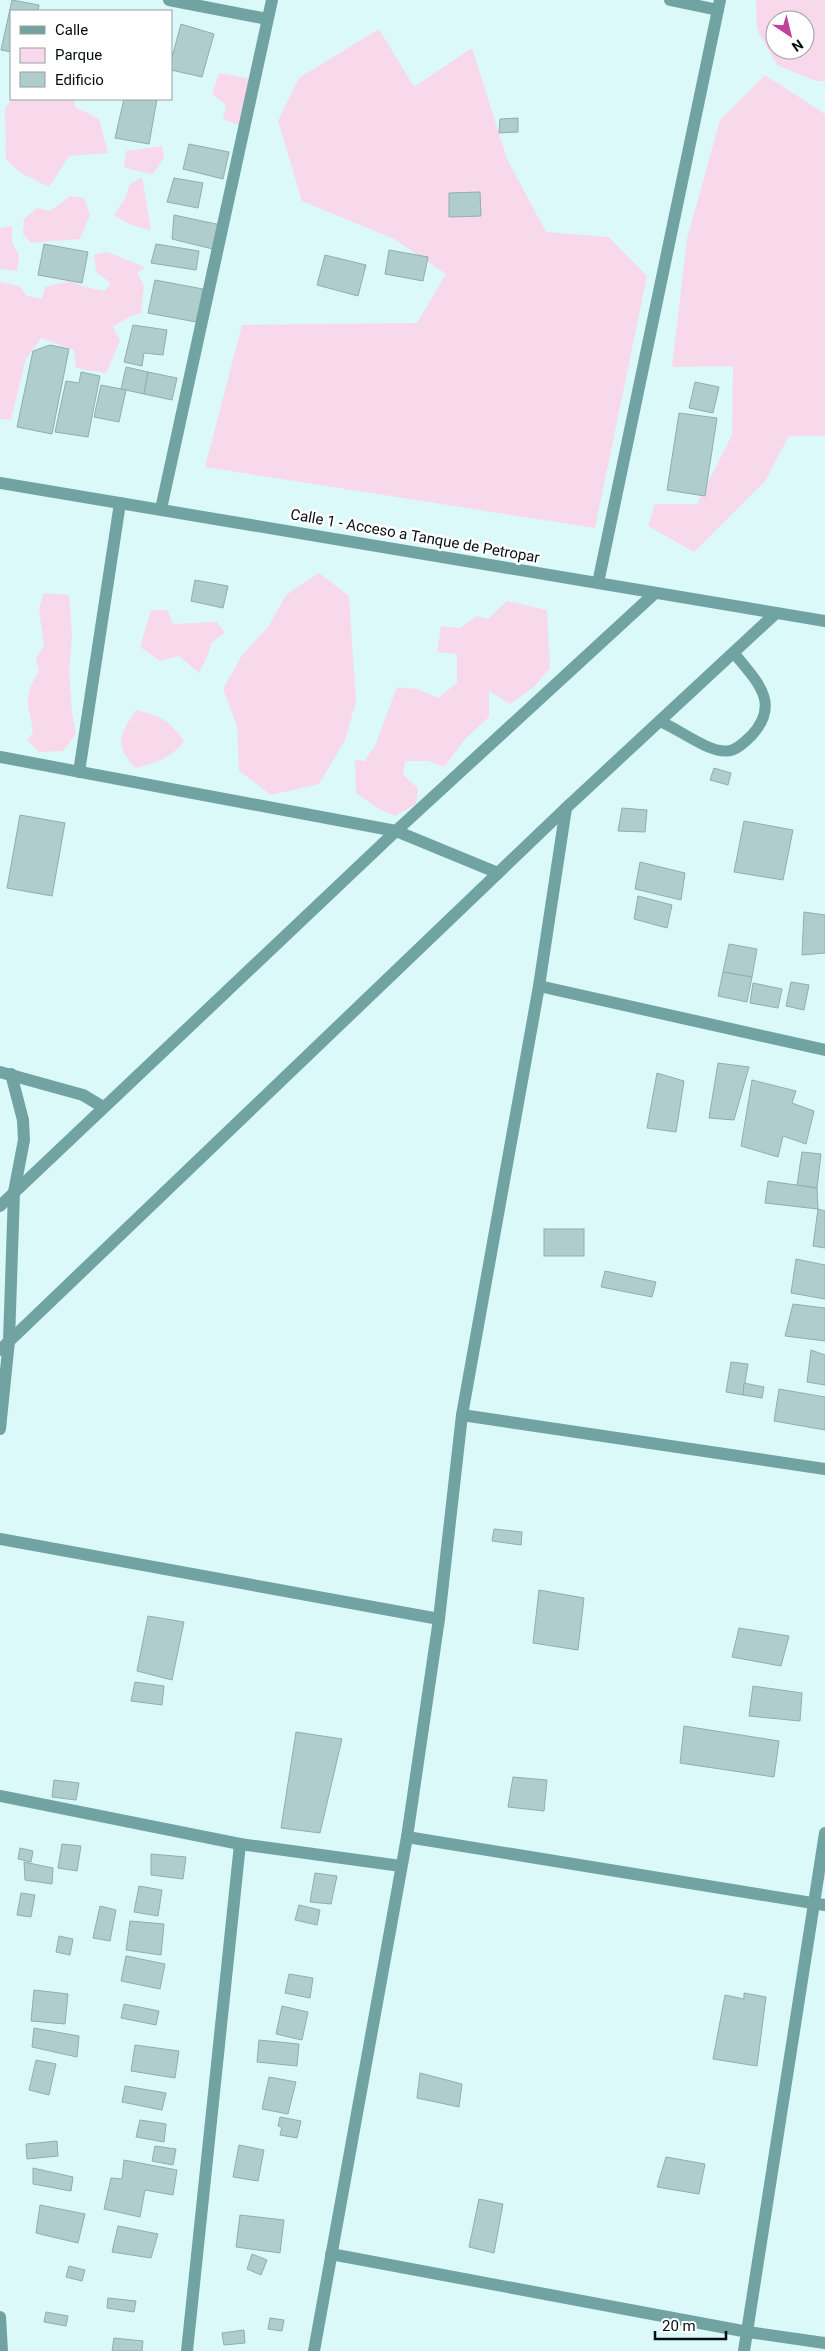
<svg xmlns="http://www.w3.org/2000/svg" width="825" height="2351" viewBox="0 0 825 2351" font-family="Roboto,sans-serif">
  <style>
    .green { fill: #f8d9ec; fill-rule: evenodd }
    .building { fill: #b0cdcd; stroke: #91aead }
    .lines { fill: none; stroke-linecap: round; stroke-linejoin: round }
    .service { stroke: #72a3a3; stroke-width: 11 }
    .minor { stroke: #72a3a3; stroke-width: 12 }
    .tertiary { stroke: #72a3a3; stroke-width: 12 }
    .labels { text-anchor: middle; stroke-width: 5; stroke-linejoin: round; paint-order: stroke }
    .street-label { font-size: 15px; fill: #050f0f; stroke: #fff }
  </style>
  <rect width="100%" height="100%" fill="#dbf9f9"/>
  <!-- green -->
  <g class="green">
    <path d="M756,0H825V81H816L777,65L757,30ZM775,20H805V50H775Z"/>
    <polygon points="379,29 414,87 472,48 507,159 546,232 609,237 647,276 595,528 205,467 242,325 417,323 446,274 394,239 302,201 278,121 299,78"/>
    <polygon points="219,73 252,79 241,126 223,119 226,105 212,94"/>
    <polygon points="765,75 825,114 825,436 789,436 765,481 694,552 648,526 655,504 697,504 732,435 733,366 672,367 687,239 720,120"/>
    <polygon points="12,99 74,99 75,107 99,119 108,153 69,156 49,187 21,173 6,160 5,108"/>
    <polygon points="162,146 164,157 153,174 124,168 126,151"/>
    <polygon points="142,177 151,231 129,224 114,215 126,197 129,185"/>
    <polygon points="70,196 84,198 90,215 80,239 31,243 23,234 24,219 37,208 50,211"/>
    <polygon points="12,226 12,242 19,255 17,271 0,269 0,228"/>
    <polygon points="107,252 145,267 137,273 144,286 141,313 129,317 113,327 120,341 106,373 76,368 74,350 41,338 26,359 11,420 0,419 0,282 19,286 27,296 42,299 45,287 70,281 85,287 105,291 111,283 96,272 94,255"/>
    <polygon points="319,573 349,596 356,702 345,740 319,784 271,795 239,771 237,726 223,689 242,655 268,627 287,594"/>
    <path d="M44,593L69,595L72,636L69,671L72,713L76,734L63,751L39,752L27,740L33,733C30,707 21,696 39,672L36,658L44,647L39,608Z"/>
    <polygon points="507,601 547,610 550,668 534,687 510,704 489,691 489,717 466,738 444,767 429,761 405,761 403,775 418,788 416,804 395,816 379,809 356,793 355,760 364,761 375,746 397,687 418,689 438,698 457,683 457,654 437,652 441,626 460,628 477,616 488,619"/>
    <polygon points="151,610 167,610 173,624 217,622 225,633 211,643 208,655 199,673 179,656 160,661 140,647"/>
    <path d="M136,710C161,716 169,720 184,741C171,759 155,763 135,768C113,743 120,735 136,710Z"/>
  </g>
  <!-- building -->
  <g class="building">
    <polygon points="12,0 39,5 38,11 11,11 11,52 1,50"/>
    <polygon points="181,24 214,34 202,77 171,70 171,61"/>
    <polygon points="124,99 157,99 149,144 115,138"/>
    <polygon points="518,118 518,132 499,133 500,119"/>
    <polygon points="189,144 229,152 223,179 183,169"/>
    <polygon points="174,178 203,183 198,208 167,202"/>
    <polygon points="480,192 481,216 449,217 449,193"/>
    <polygon points="174,215 221,225 217,250 172,239"/>
    <polygon points="44,244 88,252 82,283 38,275"/>
    <polygon points="156,244 199,251 196,270 151,263"/>
    <polygon points="389,250 428,257 423,281 385,274"/>
    <polygon points="325,255 366,265 358,296 317,285"/>
    <polygon points="155,280 203,289 196,322 148,313"/>
    <polygon points="133,325 167,330 163,355 144,353 142,366 124,362"/>
    <polygon points="50,345 69,349 52,434 17,427 33,351"/>
    <polygon points="126,367 148,372 144,394 121,389"/>
    <polygon points="81,372 100,376 88,437 55,432 66,381 79,383"/>
    <polygon points="148,372 177,378 172,400 144,394"/>
    <polygon points="695,382 719,387 713,413 689,408"/>
    <polygon points="101,385 126,390 119,422 94,417"/>
    <polygon points="679,413 717,418 705,496 667,490"/>
    <polygon points="195,580 228,586 223,608 191,601"/>
    <polygon points="714,768 731,773 728,785 710,780"/>
    <polygon points="622,808 647,810 645,832 618,831"/>
    <polygon points="20,815 65,823 52,896 7,888"/>
    <polygon points="744,821 793,830 783,880 734,872"/>
    <polygon points="640,862 685,873 681,900 635,889"/>
    <polygon points="638,896 672,905 667,928 634,919"/>
    <polygon points="804,912 825,915 825,953 802,955"/>
    <polygon points="729,944 757,949 752,977 723,972"/>
    <polygon points="723,972 752,977 747,1002 718,996"/>
    <polygon points="791,982 809,985 804,1010 786,1006"/>
    <polygon points="753,983 782,989 778,1008 750,1003"/>
    <polygon points="718,1063 749,1067 734,1120 709,1118"/>
    <polygon points="657,1073 684,1081 676,1132 647,1128"/>
    <polygon points="752,1080 796,1091 792,1103 814,1111 806,1144 783,1136 778,1157 741,1146"/>
    <polygon points="802,1152 821,1154 817,1188 797,1185"/>
    <polygon points="768,1181 817,1188 818,1209 765,1203"/>
    <polygon points="818,1209 825,1211 825,1248 813,1246"/>
    <rect x="544" y="1229" width="40" height="27"/>
    <polygon points="796,1259 825,1265 825,1299 791,1293"/>
    <polygon points="605,1271 656,1282 652,1297 601,1287"/>
    <polygon points="793,1304 825,1308 825,1341 785,1336"/>
    <polygon points="811,1350 825,1355 825,1385 807,1382"/>
    <polygon points="731,1362 748,1364 743,1395 726,1392"/>
    <polygon points="744,1383 764,1387 762,1398 743,1395"/>
    <polygon points="779,1389 825,1397 825,1430 774,1421"/>
    <polygon points="494,1529 522,1532 521,1545 492,1541"/>
    <polygon points="539,1590 584,1598 578,1650 533,1643"/>
    <polygon points="148,1616 184,1622 172,1680 137,1671"/>
    <polygon points="739,1628 789,1636 781,1666 732,1657"/>
    <polygon points="135,1682 164,1686 162,1705 131,1701"/>
    <polygon points="753,1686 802,1693 800,1721 749,1716"/>
    <polygon points="684,1726 779,1741 774,1777 680,1763"/>
    <polygon points="296,1732 342,1739 320,1833 281,1828"/>
    <polygon points="513,1777 547,1780 544,1811 508,1807"/>
    <polygon points="54,1780 79,1783 76,1800 52,1797"/>
    <polygon points="62,1844 81,1846 77,1871 58,1868"/>
    <polygon points="20,1848 33,1851 31,1862 18,1859"/>
    <polygon points="151,1854 186,1857 183,1879 151,1875"/>
    <polygon points="24,1862 53,1868 52,1884 25,1880"/>
    <polygon points="315,1873 337,1876 331,1904 310,1902"/>
    <polygon points="139,1886 162,1890 158,1916 134,1912"/>
    <polygon points="21,1893 35,1895 31,1917 17,1915"/>
    <polygon points="299,1905 320,1910 317,1925 295,1920"/>
    <polygon points="100,1906 116,1910 110,1941 93,1938"/>
    <polygon points="130,1921 164,1924 161,1955 126,1950"/>
    <polygon points="59,1936 73,1939 70,1955 56,1952"/>
    <polygon points="126,1956 165,1964 160,1989 121,1981"/>
    <polygon points="289,1974 313,1978 310,1998 285,1993"/>
    <polygon points="34,1990 68,1994 65,2024 31,2021"/>
    <polygon points="744,1993 766,1997 757,2066 713,2059 725,1995 744,1999"/>
    <polygon points="124,2004 159,2011 156,2025 121,2018"/>
    <polygon points="282,2006 308,2012 302,2040 276,2034"/>
    <polygon points="34,2028 79,2036 77,2057 32,2047"/>
    <polygon points="259,2040 299,2044 297,2066 257,2062"/>
    <polygon points="135,2045 179,2051 175,2078 131,2071"/>
    <polygon points="36,2060 56,2064 49,2095 29,2090"/>
    <polygon points="420,2073 462,2084 459,2107 417,2098"/>
    <polygon points="269,2077 296,2082 288,2114 262,2109"/>
    <polygon points="125,2086 166,2093 162,2110 122,2102"/>
    <polygon points="280,2117 301,2121 297,2138 280,2135 282,2127 278,2126"/>
    <polygon points="140,2120 166,2124 164,2142 136,2137"/>
    <polygon points="57,2141 58,2156 27,2159 26,2144"/>
    <polygon points="239,2145 264,2150 258,2181 233,2177"/>
    <polygon points="155,2146 176,2149 173,2165 152,2161"/>
    <polygon points="666,2157 705,2164 699,2194 657,2187"/>
    <polygon points="124,2160 177,2170 173,2195 145,2190 140,2217 104,2209 111,2178 122,2179"/>
    <polygon points="33,2168 73,2177 71,2191 33,2184"/>
    <polygon points="479,2199 503,2204 494,2253 469,2247"/>
    <polygon points="40,2205 85,2214 78,2243 36,2233"/>
    <polygon points="240,2215 284,2220 280,2253 236,2247"/>
    <polygon points="118,2226 158,2234 151,2258 112,2252"/>
    <polygon points="252,2254 267,2260 261,2275 247,2269"/>
    <polygon points="69,2266 85,2270 82,2281 66,2277"/>
    <polygon points="108,2298 136,2301 134,2312 107,2308"/>
    <polygon points="46,2312 68,2316 66,2326 44,2322"/>
    <polygon points="270,2318 284,2320 282,2331 268,2329"/>
    <polygon points="244,2330 245,2343 224,2345 222,2333"/>
    <polygon points="114,2338 143,2341 142,2351 112,2351"/>
  </g>
  <g class="lines">
    <!-- service -->
    <path class="service" d="M661,722C679,729 707,752 727,751C736,751 746,741 752,735C782,702 755,680 734,653"/>
    <!-- minor -->
    <g class="minor">
      <polyline points="169,0 267,19"/>
      <polyline points="670,0 718,10"/>
      <polyline points="161,509 272,0"/>
      <polyline points="598,583 720,0"/>
      <polyline points="0,757 396,831 498,873"/>
      <polyline points="79,772 120,503"/>
      <polyline points="539,986 825,1050"/>
      <polyline points="0,1072 83,1095 103,1107"/>
      <polyline points="0,1206 396,831 655,593"/>
      <polyline points="0,1350 566,808 776,613"/>
      <polyline points="462,1415 825,1469"/>
      <polyline points="0,1429 9,1341 14,1192 24,1140 23,1120 11,1074"/>
      <polyline points="0,1539 439,1619"/>
      <polyline points="0,1796 240,1844 401,1866"/>
      <polyline points="407,1837 825,1905"/>
      <polyline points="331,2254 748,2332 825,2343"/>
      <polyline points="0,2317 2,2351"/>
      <polyline points="187,2351 240,1844"/>
      <polyline points="314,2351 407,1837 439,1619 462,1415 539,986 566,808"/>
      <polyline points="744,2351 825,1833"/>
    </g>
    <!-- tertiary -->
    <polyline class="tertiary" points="0,483 825,621"/>
  </g>
  <g class="labels">
    <!-- street labels -->
    <g class="street-label">
      <text transform="translate(415 536) rotate(10)" y="5">Calle 1 - Acceso a Tanque de Petropar</text>
    </g>
  </g>
  <!-- legend -->
  <rect x="10" y="10" width="162" height="90" fill="#ffffff" stroke="#9b9f9f"/>
  <rect x="20" y="26" width="25" height="8" fill="#72a3a3" stroke="#9b9f9f"/>
  <text x="55" y="35" font-size="15" fill="#050f0f">Calle</text>
  <rect x="20" y="48" width="25" height="15" fill="#f8d9ec" stroke="#9b9f9f"/>
  <text x="55" y="60" font-size="15" fill="#050f0f">Parque</text>
  <rect x="20" y="72" width="25" height="15" fill="#b0cdcd" stroke="#9b9f9f"/>
  <text x="55" y="85" font-size="15" fill="#050f0f">Edificio</text>
  <!-- north arrow -->
  <g transform="translate(790 35) rotate(145)"><circle r="24" fill="#ffffff" stroke="#9b9f9f"/>
  <path d="M0-4L9 19L0 12L-9 19Z" fill="#bc459a"/>
  <text y="-8" font-size="14" font-weight="bold" text-anchor="middle" fill="#050f0f">N</text>
  </g>
  <!-- scale -->
  <path d="M655 2331v8h71v-8" fill="none" stroke="#050f0f" stroke-width="2.5"/>
  <text x="662" y="2331" font-size="15" fill="#050f0f" stroke="#ffffff" stroke-width="4" paint-order="stroke">20 m</text>
</svg>
